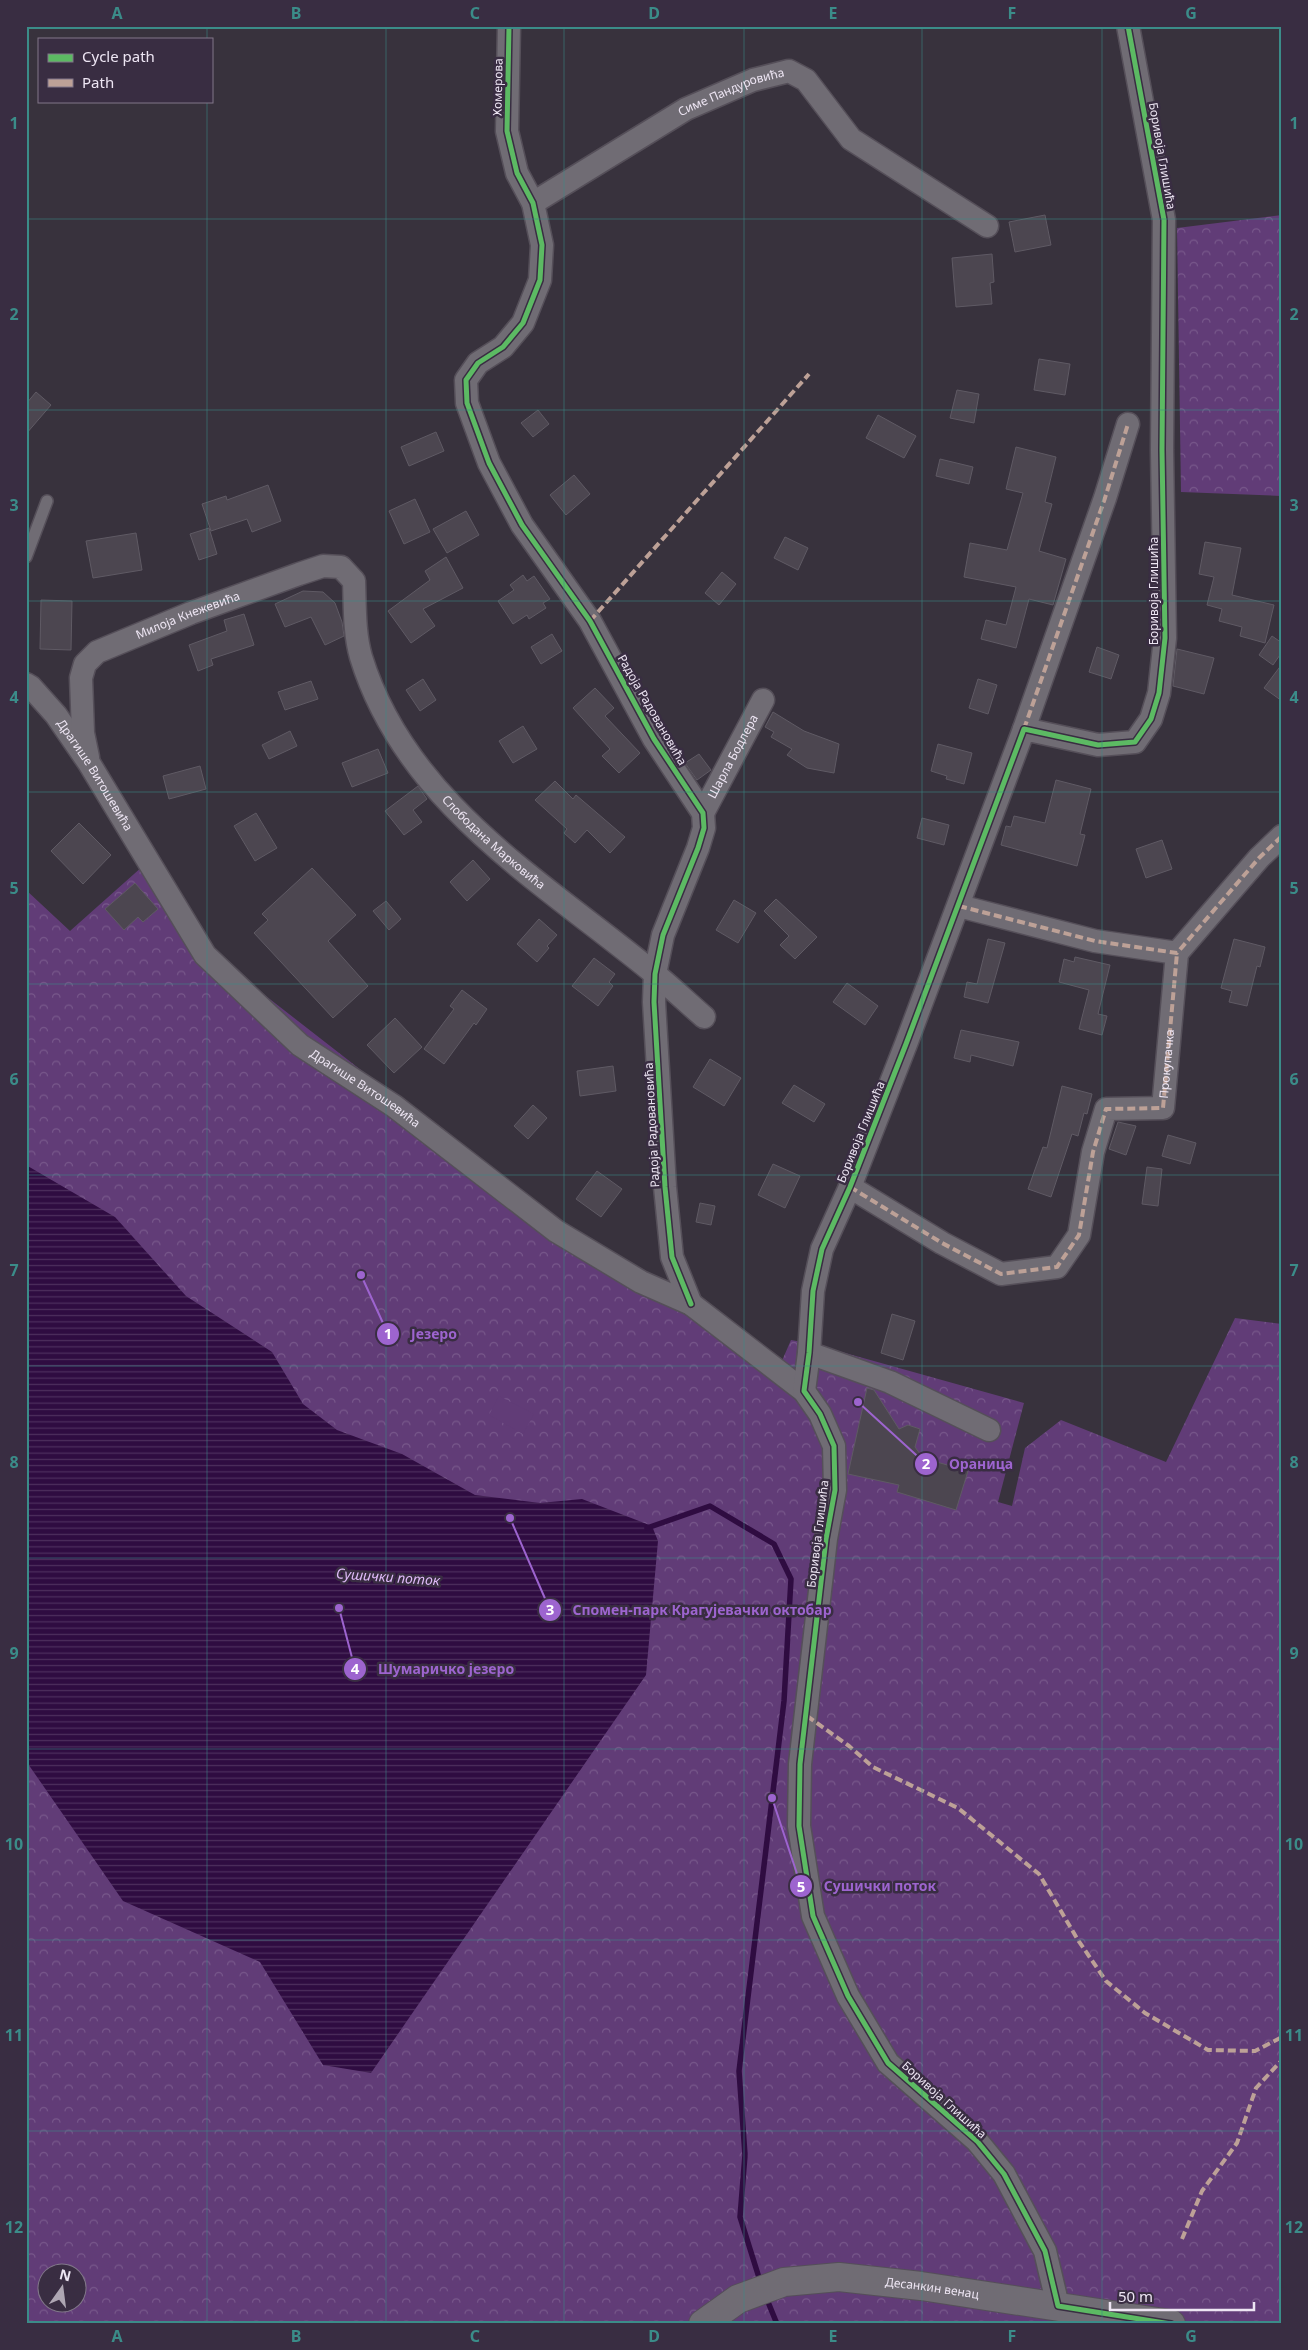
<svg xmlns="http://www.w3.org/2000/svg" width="1308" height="2350" viewBox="0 0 1308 2350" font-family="'Noto Sans',sans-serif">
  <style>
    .forest { fill: url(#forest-crowns); fill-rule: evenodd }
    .garden { fill: #613c77 }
    .water { fill: url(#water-rules) }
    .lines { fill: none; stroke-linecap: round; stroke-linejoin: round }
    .stream { stroke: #2f0c41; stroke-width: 5.5 }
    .building { fill: #4c4650; stroke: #5f5a64 }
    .lane-casing { stroke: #554f59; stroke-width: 14 }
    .street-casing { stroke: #554f59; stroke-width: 25 }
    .secondary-casing { stroke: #554f59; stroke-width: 30 }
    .lane { stroke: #706c74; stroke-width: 11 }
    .street { stroke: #706c74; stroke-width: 22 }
    .secondary { stroke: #706c74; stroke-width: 28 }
    .quiet { stroke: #bda197; stroke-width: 4; stroke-dasharray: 8 4; stroke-linecap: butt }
    .cycleway-casing { stroke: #392d42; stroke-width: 8 }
    .cycleway { stroke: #5cba63; stroke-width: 5 }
    .grid { fill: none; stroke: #3b8c89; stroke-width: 1; stroke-opacity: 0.55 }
    .labels { text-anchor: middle; stroke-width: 5; stroke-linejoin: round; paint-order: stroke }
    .street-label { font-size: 12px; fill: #ede5f3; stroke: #392d42 }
    .water-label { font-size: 14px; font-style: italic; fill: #e0bbfa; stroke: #392d42 }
    .leader { fill: none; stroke: #9d64cf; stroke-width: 2 }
    .callout-dot { fill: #9d64cf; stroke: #392d42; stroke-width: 2 }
    .mark-label { font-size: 15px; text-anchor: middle; font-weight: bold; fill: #fff }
    .callout-label { font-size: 14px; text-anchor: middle; font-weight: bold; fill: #9d64cf; stroke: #392d42; stroke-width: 5; stroke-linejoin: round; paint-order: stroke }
    .neatline { fill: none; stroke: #3b8c89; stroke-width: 2 }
    .grid-label { font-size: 16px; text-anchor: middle; font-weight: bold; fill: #3b8c89 }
  </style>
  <defs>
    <pattern id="forest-crowns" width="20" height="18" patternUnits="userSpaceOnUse" patternTransform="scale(1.25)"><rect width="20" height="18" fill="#613c77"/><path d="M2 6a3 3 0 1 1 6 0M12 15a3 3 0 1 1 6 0" fill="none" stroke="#78588b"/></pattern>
    <pattern id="water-rules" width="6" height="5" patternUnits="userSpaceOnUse" patternTransform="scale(1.25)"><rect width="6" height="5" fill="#2f0c41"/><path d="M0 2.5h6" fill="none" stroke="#4d2f5d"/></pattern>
  </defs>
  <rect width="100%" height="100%" fill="#38323d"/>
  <!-- forest -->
  <g class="forest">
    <polygon points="1282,215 1282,496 1181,492 1177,228"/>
    <path d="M152,858L205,942L262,993L541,1210L781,1363L791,1340L813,1344L1024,1403L998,1502L1012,1506L1025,1448L1061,1420L1166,1462L1235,1318L1282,1324V1785L1279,1796L1282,1797V2324H26V890L70,931ZM48,2272H78V2302H48Z"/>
  </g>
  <!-- garden -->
  <polygon class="garden" points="499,1396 534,1414 523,1434 489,1415"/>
  <!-- water -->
  <polygon class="water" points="26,1165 115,1217 186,1296 272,1352 303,1404 337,1430 402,1454 475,1495 540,1503 582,1499 652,1526 658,1541 646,1675 371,2073 323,2065 260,1962 123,1901 26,1761"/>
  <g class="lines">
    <!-- stream -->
    <g class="stream">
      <polyline points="647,1528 710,1506 774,1544 791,1579 784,1701 739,2071 745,2155 740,2217 761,2284"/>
      <polyline points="766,2297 777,2324"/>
    </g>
  </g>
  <!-- building -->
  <g class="building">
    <polygon points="1045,215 1051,245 1015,252 1009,222"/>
    <polygon points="992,254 994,282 990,283 992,304 956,307 952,258"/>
    <polygon points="1039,359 1070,364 1065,395 1034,390"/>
    <polygon points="957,390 979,394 974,423 950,418"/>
    <polygon points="36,392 51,405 26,434 26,404"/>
    <polygon points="538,410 549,424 533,437 521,423"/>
    <polygon points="878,415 916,436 904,458 866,438"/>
    <polygon points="436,432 444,451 409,466 401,447"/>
    <polygon points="1016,447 1056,457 1045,502 1052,504 1039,551 1066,559 1053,605 1029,599 1016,648 981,639 986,620 1006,625 1016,587 964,577 970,543 1007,550 1023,493 1006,489"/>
    <polygon points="940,459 973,467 969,484 936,476"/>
    <polygon points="574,475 590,494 566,515 550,495"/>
    <polygon points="268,485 281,521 252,532 247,519 211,531 202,504 226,496 227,500"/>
    <polygon points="415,499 430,532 404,544 389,511"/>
    <polygon points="466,511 479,535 447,553 433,529"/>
    <polygon points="209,528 217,554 199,560 190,534"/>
    <polygon points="136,533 142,570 93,578 86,541"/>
    <polygon points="785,537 808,548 798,570 774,558"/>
    <polygon points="1205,542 1241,548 1232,595 1274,605 1265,643 1240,636 1242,627 1219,621 1222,609 1207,605 1214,577 1199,574"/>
    <polygon points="446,557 463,588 423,609 435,626 411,643 388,611 430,580 425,571"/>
    <polygon points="722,572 736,584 719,605 705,593"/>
    <polygon points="523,575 527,581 534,576 550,599 543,603 546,608 529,619 527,615 513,624 498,601 514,590 510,585"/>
    <polygon points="303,591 323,592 335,603 342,622 344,636 325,645 311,617 285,627 275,604"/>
    <polygon points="41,600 72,601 71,650 40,649"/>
    <polygon points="244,614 254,645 211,659 213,665 198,671 189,645 227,631 224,620"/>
    <polygon points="552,634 562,651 541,664 531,647"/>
    <polygon points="1272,636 1282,643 1282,652 1273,665 1259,655"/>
    <polygon points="1097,647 1119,655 1111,679 1089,672"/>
    <polygon points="1177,649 1214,658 1204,694 1173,686"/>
    <polygon points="1282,664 1282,701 1264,688"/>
    <polygon points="423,679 436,700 420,711 406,690"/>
    <polygon points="978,679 997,685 988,714 969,708"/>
    <polygon points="311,681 318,699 285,710 278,692"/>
    <polygon points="595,688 614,708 605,716 640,753 619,773 602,756 610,749 573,708"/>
    <polygon points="773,712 804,731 839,744 834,773 807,768 787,755 792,749 771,737 774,732 765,727"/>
    <polygon points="523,726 537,749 513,763 499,741"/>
    <polygon points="290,731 297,746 269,759 262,745"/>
    <polygon points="938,744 972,753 964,784 946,779 947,776 931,771"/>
    <polygon points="378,749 388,773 352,787 342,763"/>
    <polygon points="699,754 711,770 697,780 685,763"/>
    <polygon points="200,766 206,789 169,799 163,776"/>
    <polygon points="1056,780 1091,789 1080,834 1085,835 1077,866 1001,845 1006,826 1011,827 1014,816 1045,823"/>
    <polygon points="555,781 573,799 576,795 625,837 610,853 587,830 575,843 564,833 567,829 535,800"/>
    <polygon points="418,786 427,799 413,810 422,822 404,835 385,811"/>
    <polygon points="256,813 277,848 255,861 234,826"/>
    <polygon points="922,818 949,825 944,845 917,838"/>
    <polygon points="79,823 111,855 83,884 51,851"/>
    <polygon points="1162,840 1172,869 1146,878 1136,849"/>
    <polygon points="473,860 490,879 467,901 450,882"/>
    <polygon points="312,868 356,915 328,941 368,986 333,1018 254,933 268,920 262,914"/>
    <polygon points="135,883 158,909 143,922 138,917 124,930 105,909"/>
    <polygon points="776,899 817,937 795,959 780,945 789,936 764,911"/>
    <polygon points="734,900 756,913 738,943 716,930"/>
    <polygon points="386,901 401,919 389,930 373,911"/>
    <polygon points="539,919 557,935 547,946 549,948 537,962 517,944"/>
    <polygon points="988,939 1005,943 988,1003 964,997 967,982 977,984"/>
    <polygon points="1234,939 1265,947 1260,967 1257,966 1247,1006 1229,1002 1232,991 1221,988"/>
    <polygon points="1075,957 1110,965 1098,1014 1107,1016 1102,1035 1079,1029 1089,990 1059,982 1064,959 1074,962"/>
    <polygon points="594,958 615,974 609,982 613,986 598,1006 572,986"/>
    <polygon points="847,983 878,1006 865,1025 833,1002"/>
    <polygon points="462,990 487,1009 476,1025 474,1023 444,1064 424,1049 454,1009 450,1006"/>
    <polygon points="395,1018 422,1047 394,1073 367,1045"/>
    <polygon points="961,1030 1019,1042 1013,1066 971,1055 970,1062 954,1058"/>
    <polygon points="710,1059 741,1078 724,1106 693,1087"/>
    <polygon points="613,1066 616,1091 580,1096 577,1071"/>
    <polygon points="794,1085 825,1104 814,1122 782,1103"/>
    <polygon points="1062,1086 1092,1094 1087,1114 1084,1113 1078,1136 1072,1134 1051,1197 1028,1189 1043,1147 1047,1148"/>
    <polygon points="533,1105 547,1118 528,1139 514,1126"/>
    <polygon points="1118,1122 1136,1126 1126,1155 1109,1149"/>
    <polygon points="1168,1135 1196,1143 1190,1164 1162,1156"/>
    <polygon points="773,1164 800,1176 785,1208 758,1195"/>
    <polygon points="1147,1167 1162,1169 1158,1206 1142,1204"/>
    <polygon points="597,1171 622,1189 601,1217 576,1199"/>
    <polygon points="700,1203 715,1206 711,1225 696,1222"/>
    <polygon points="892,1314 915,1321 903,1360 881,1353"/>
    <polygon points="867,1388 874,1390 899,1429 908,1425 920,1429 915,1447 923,1458 968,1471 956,1510 897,1492 899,1485 848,1474"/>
  </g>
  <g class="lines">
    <defs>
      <polyline id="lane" points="26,557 47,501"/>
      <g id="street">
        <polyline points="509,26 507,131 517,173 533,203 542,245 540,280 523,323 503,347 478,363 466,380 467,403 489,463 522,525 590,621 654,739 703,813 704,828 698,848 663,935 655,974 654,1002 665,1187 672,1257 691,1304"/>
        <path id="s1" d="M533,203L686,109L753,80L789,71L806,80L851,139L987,226"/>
        <path id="s2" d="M26,684L31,687L56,715L89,763L205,955L300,1045L394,1106L556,1231L641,1282L691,1304L804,1391L820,1414L834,1446L835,1490L826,1539L800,1764L799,1826L813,1916L848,1996L888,2063L977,2141L1004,2174L1045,2251L1058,2306"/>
        <polyline points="1024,729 1105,498 1128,424"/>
        <path id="s3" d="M88,757L83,733L81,678L85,664L97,652L191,613L299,574L323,566L341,567L354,581C355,606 354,633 361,657C406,804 545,883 655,974C672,988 688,1003 704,1017"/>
        <path id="s4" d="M703,813L763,700"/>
        <polyline points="959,906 1095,941 1177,953 1259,858 1282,836"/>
        <path id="s5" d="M850,1187L942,1243L1001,1274L1057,1267L1079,1235L1093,1152L1106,1109L1163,1108L1177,953"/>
        <polyline points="809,1353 890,1382 989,1430"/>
        <polyline points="804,1391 809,1353 813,1291 822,1249 850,1187 906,1044 1024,729 1098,745 1135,742 1151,719 1159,693 1165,638 1162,450 1164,220 1128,26"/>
      </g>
      <g id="secondary">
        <path id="s6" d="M703,2324L738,2299L784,2282L839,2277L921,2286L1171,2324"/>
      </g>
    </defs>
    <!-- lane casing -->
    <use href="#lane" class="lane-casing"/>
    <!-- street casing -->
    <use href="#street" class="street-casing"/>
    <!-- secondary casing -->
    <use href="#secondary" class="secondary-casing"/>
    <!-- lane -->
    <use href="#lane" class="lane"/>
    <!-- street -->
    <use href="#street" class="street"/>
    <!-- secondary -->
    <use href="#secondary" class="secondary"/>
    <!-- quiet -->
    <g class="quiet">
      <polyline points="590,621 809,374"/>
      <polyline points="1024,729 1105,498 1128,424"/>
      <polyline points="959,906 1095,941 1177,953 1259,858 1282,836"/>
      <polyline points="850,1187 942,1243 1001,1274 1057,1267 1079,1235 1093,1152 1106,1109 1163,1108 1177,953"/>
      <polyline points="807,1716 849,1746 873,1767 958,1808 1039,1874 1078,1940 1106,1981 1145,2013 1208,2050 1255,2051 1282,2037"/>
      <polyline points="1182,2239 1202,2191 1237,2143 1256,2088 1282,2060"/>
    </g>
    <defs>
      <g id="cycleway">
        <polyline points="509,26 507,131 517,173 533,203 542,245 540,280 523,323 503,347 478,363 466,380 467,403 489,463 522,525 590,621 654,739 703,813 704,828 698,848 663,935 655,974 654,1002 665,1187 672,1257 691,1304"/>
        <polyline points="1128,26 1164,220 1162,450 1165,638 1159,693 1151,719 1135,742 1098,745 1024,729 906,1044 850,1187 822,1249 813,1291 809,1353 804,1391 820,1414 834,1446 835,1490 826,1539 800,1764 799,1826 813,1916 848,1996 888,2063 977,2141 1004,2174 1045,2251 1058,2306 1171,2324"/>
      </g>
    </defs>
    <!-- cycleway casing -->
    <use href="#cycleway" class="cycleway-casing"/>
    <!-- cycleway -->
    <use href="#cycleway" class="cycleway"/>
  </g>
  <!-- grid -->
  <path class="grid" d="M207,26V39M386,26V2324M564,26V2324M744,26V2324M922,26V2324M1102,26V2324M207,101V2324M26,219H1282M26,410H1282M26,601H1282M26,792H1282M26,984H1282M26,1175H1282M26,1366H1282M26,1558H1282M26,1749H1282M26,1940H1282M26,2131H1282"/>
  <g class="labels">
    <!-- street labels -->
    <g class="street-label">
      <text transform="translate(498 87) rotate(-89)" y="4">Хомерова</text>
      <text dy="4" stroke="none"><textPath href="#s1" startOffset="228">Симе Пандуровића</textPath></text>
      <text transform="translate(1162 156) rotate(80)" y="4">Боривоја Глишића</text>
      <text transform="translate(1154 591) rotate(-90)" y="4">Боривоја Глишића</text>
      <text dy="4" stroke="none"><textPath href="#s3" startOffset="209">Милоја Кнежевића</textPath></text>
      <text transform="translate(652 710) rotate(60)" y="4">Радоја Радовановића</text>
      <text dy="4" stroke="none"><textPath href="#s4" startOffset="64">Шарла Бодлера</textPath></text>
      <text dy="4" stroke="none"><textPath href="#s2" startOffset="115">Драгише Витошевића</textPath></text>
      <text dy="4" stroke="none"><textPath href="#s3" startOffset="698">Слободана Марковића</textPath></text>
      <text dy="4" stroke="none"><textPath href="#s5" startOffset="500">Прокупачка</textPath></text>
      <text dy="4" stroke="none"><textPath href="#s2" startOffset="535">Драгише Витошевића</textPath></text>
      <text transform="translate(652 1125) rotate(-93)" y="4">Радоја Радовановића</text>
      <text transform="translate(861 1132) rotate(-68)" y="4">Боривоја Глишића</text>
      <text transform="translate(818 1534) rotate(-83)" y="4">Боривоја Глишића</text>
      <text transform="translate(944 2100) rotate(42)" y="4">Боривоја Глишића</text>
      <text dy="4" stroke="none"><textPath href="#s6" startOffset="241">Десанкин венац</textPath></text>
    </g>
    <!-- water labels -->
    <g class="water-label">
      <text transform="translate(388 1577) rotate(4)" y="5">Сушички поток</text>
    </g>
  </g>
  <!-- callouts -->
  <path class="leader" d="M361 1275L388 1334M858 1402L926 1464M510 1518L550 1610M339 1608L355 1669M772 1798L801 1886"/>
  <g class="callout-dot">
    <circle cx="361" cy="1275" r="5"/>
    <circle cx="858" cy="1402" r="5"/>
    <circle cx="510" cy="1518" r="5"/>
    <circle cx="339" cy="1608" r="5"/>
    <circle cx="772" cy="1798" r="5"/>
    <circle cx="388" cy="1334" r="12"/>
    <circle cx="926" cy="1464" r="12"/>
    <circle cx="550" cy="1610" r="12"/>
    <circle cx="355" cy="1669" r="12"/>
    <circle cx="801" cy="1886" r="12"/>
  </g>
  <g class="mark-label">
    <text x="388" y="1339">1</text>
    <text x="926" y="1469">2</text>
    <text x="550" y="1615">3</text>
    <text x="355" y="1674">4</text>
    <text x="801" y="1892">5</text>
  </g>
  <g class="callout-label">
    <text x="434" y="1339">Језеро</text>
    <text x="981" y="1469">Ораница</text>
    <text x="702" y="1615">Спомен-парк Крагујевачки октобар</text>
    <text x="446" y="1674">Шумаричко језеро</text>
    <text x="880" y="1891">Сушички поток</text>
  </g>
  <!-- border -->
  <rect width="1308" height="2350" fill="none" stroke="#392d42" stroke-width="55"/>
  <!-- legend -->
  <rect x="38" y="38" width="175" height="65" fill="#392d42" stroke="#817789"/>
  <rect x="48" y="54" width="25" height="8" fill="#5cba63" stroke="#817789"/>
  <text x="82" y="62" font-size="15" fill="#ede5f3">Cycle path</text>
  <rect x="48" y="79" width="25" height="8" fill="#bda197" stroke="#817789"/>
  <text x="82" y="88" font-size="15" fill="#ede5f3">Path</text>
  <!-- north arrow -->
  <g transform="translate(62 2288) rotate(14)"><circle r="24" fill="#392d42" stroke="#817789"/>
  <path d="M0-4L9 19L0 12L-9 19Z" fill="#aea6b3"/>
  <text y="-8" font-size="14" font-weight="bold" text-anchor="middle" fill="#ede5f3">N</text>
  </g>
  <!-- scale -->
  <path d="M1110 2302v8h144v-8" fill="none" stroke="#ede5f3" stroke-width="2.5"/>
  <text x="1118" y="2302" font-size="15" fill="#ede5f3" stroke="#392d42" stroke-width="4" paint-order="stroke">50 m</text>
  <rect x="28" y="28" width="1252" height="2294" class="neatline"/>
  <g class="grid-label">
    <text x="117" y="19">A</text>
    <text x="296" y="19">B</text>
    <text x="475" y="19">C</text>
    <text x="654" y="19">D</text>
    <text x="833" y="19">E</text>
    <text x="1012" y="19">F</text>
    <text x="1191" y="19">G</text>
    <text x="14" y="129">1</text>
    <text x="1294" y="129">1</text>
    <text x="14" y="320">2</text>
    <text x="1294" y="320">2</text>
    <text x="14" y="511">3</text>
    <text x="1294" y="511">3</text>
    <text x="14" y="703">4</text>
    <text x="1294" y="703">4</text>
    <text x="14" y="894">5</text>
    <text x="1294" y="894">5</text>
    <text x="14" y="1085">6</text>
    <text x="1294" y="1085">6</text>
    <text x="14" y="1276">7</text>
    <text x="1294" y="1276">7</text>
    <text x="14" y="1468">8</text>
    <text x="1294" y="1468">8</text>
    <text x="14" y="1659">9</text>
    <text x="1294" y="1659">9</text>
    <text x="14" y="1850">10</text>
    <text x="1294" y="1850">10</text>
    <text x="14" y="2041">11</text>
    <text x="1294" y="2041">11</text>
    <text x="14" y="2233">12</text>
    <text x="1294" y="2233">12</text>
    <text x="117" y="2342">A</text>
    <text x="296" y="2342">B</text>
    <text x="475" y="2342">C</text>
    <text x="654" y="2342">D</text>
    <text x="833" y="2342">E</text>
    <text x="1012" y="2342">F</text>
    <text x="1191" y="2342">G</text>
  </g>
</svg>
